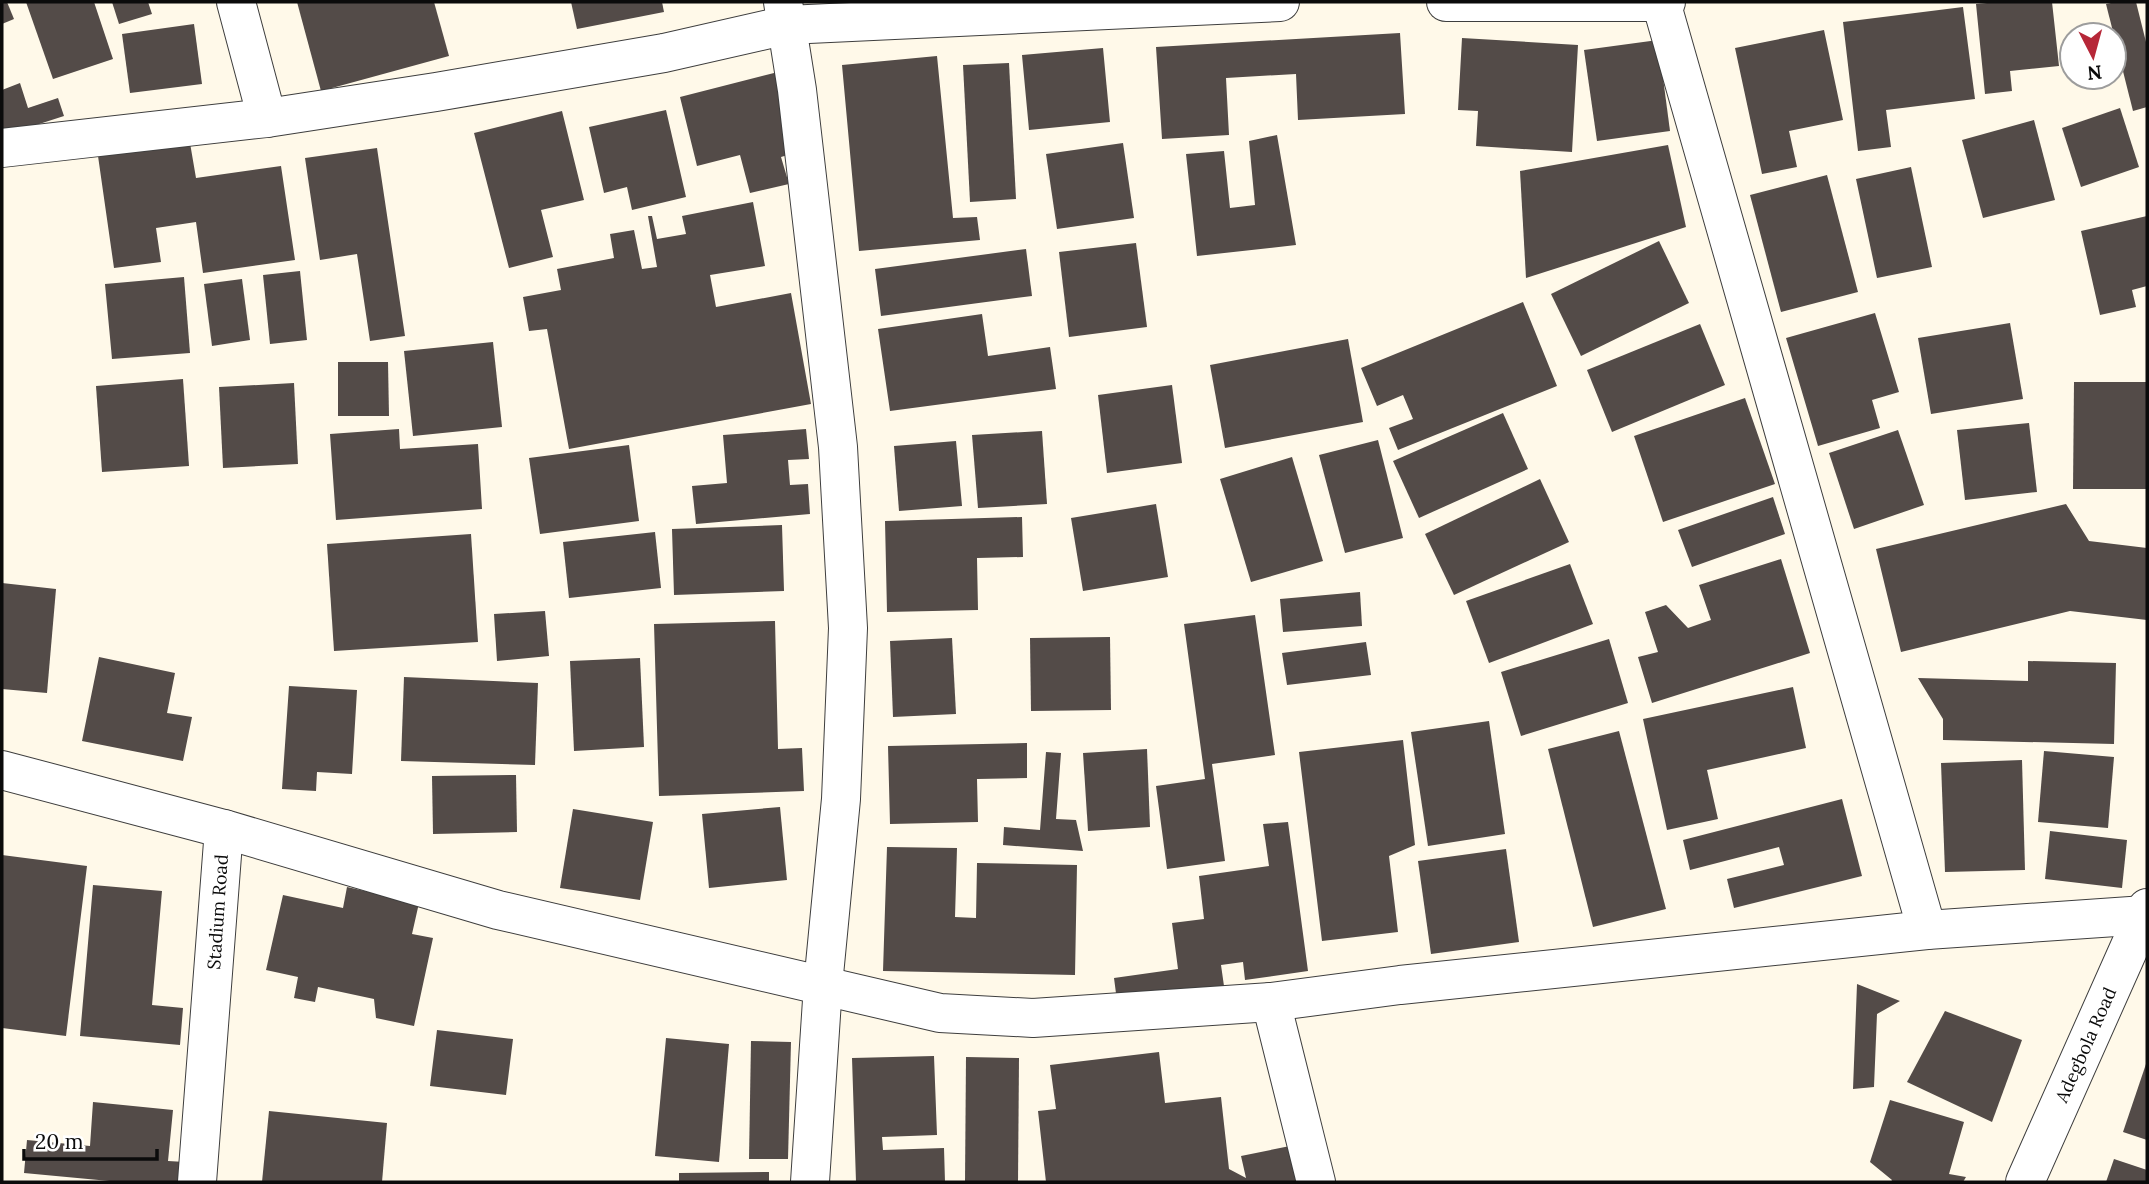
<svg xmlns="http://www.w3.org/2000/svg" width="2149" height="1184" viewBox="0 0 2149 1184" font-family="Lora,serif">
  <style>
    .building { fill: #534b48 }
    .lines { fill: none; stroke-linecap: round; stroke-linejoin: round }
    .minor-casing { stroke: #3e3e3e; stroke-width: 40 }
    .minor { stroke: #fff; stroke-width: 38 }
    .labels { text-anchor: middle; stroke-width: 7; stroke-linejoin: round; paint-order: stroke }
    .street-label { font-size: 18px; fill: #0b0b0b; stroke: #fff }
  </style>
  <rect width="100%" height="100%" fill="#fff9e9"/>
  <!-- building -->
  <g class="building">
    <polygon points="2,2 7,2 14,19 2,24"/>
    <polygon points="26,2 94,2 113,59 53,79"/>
    <polygon points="112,2 148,2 152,14 119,24"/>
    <polygon points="297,2 434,2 449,56 321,91"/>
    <polygon points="571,2 662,2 664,12 577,29"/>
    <polygon points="1998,2 2052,2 2059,66 2010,71 2012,91 1985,94 1976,4"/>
    <polygon points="2116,2 2136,2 2147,46 2147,107 2133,111 2106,4"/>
    <polygon points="1963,7 1975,99 1886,110 1891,147 1858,151 1843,22"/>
    <polygon points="194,24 202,84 130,93 122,34"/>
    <polygon points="1824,30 1843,120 1789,131 1797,167 1762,174 1735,48"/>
    <polygon points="1400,33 1405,114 1298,120 1296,74 1226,78 1229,135 1162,139 1156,47"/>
    <polygon points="1462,38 1578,45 1572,152 1476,146 1478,111 1458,110"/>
    <polygon points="1658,40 1670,131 1597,141 1584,50"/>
    <polygon points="1103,48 1110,122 1029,130 1022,55"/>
    <polygon points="937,56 953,218 977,217 980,240 859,251 842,65"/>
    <polygon points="1009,63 1016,199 970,202 963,65"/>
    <polygon points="778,72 798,152 781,157 789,184 750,193 740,155 697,166 680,97"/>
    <polygon points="20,83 28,108 58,98 64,116 2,136 2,90"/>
    <polygon points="2120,108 2139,167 2081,187 2062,128"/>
    <polygon points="666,110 686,197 632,210 627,187 604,193 589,127"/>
    <polygon points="562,111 584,200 541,210 553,257 509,268 474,133"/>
    <polygon points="2034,120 2055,200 1983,218 1962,140"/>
    <polygon points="1277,135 1296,245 1197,256 1186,154 1224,151 1230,208 1255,205 1249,141"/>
    <polygon points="190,143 196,178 281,166 295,260 203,273 196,222 156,228 161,262 114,268 98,156"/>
    <polygon points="1123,143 1134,218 1057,229 1046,154"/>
    <polygon points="1668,145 1686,227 1526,278 1520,171"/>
    <polygon points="377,148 405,336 370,341 357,254 320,260 305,158"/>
    <polygon points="1911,167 1932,267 1877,278 1856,179"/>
    <polygon points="1827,175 1858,292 1781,312 1750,195"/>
    <polygon points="753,202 765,266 710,275 716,307 791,293 811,404 569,449 547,329 529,331 523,297 561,290 557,269 614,258 610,234 634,230 642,269 657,267 648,216 652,216 657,239 686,234 682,216"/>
    <polygon points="2147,216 2147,286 2132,290 2136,307 2100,315 2081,231"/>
    <polygon points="1659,241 1689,303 1581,356 1551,294"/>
    <polygon points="1136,243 1147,327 1069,337 1059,252"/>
    <polygon points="1026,249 1032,296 881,316 875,269"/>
    <polygon points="300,271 307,340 270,344 263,275"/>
    <polygon points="184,277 190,353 112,359 105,284"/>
    <polygon points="242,279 250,340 212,346 204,284"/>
    <polygon points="1523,302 1557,386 1398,450 1389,428 1413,419 1403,395 1377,406 1361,368"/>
    <polygon points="1875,313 1899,392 1872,400 1880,428 1818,446 1786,338"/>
    <polygon points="982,314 988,356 1050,347 1056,389 890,411 878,329"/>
    <polygon points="2010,323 2023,399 1931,414 1918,338"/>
    <polygon points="1700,324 1725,385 1612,432 1587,370"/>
    <polygon points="1348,339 1363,422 1225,448 1210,365"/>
    <polygon points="493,342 502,427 413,436 404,351"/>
    <polygon points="338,362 388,362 389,416 338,416"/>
    <polygon points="183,379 189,466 102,472 96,386"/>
    <polygon points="2074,382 2147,382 2147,489 2073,489"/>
    <polygon points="294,383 298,464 223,468 219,387"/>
    <polygon points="1172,385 1182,463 1107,473 1098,395"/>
    <polygon points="1745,398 1775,484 1663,522 1634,436"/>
    <polygon points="1503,413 1528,469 1419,518 1393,461"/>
    <polygon points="2029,423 2037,492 1965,500 1957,430"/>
    <polygon points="399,429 400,449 478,444 482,509 336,520 330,434"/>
    <polygon points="806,429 809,459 788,460 790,485 808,484 810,514 696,524 692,486 727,483 723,435"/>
    <polygon points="1898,430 1924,505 1854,529 1829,453"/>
    <polygon points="1042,431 1047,504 978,508 972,435"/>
    <polygon points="1378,440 1403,538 1345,553 1319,455"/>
    <polygon points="956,441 962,506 899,511 894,446"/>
    <polygon points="629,445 639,521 540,534 529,458"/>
    <polygon points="1292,457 1323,561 1251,582 1220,479"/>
    <polygon points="1540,479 1569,542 1454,595 1425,534"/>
    <polygon points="1773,497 1785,534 1692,567 1678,530"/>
    <polygon points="1156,504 1168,577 1083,591 1071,518"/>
    <polygon points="2066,504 2089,541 2147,548 2147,620 2070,611 1901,652 1876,549"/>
    <polygon points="1022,517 1023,557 977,558 978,610 887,612 885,521"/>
    <polygon points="782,525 784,591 674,595 672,529"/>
    <polygon points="655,532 661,588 569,598 563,542"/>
    <polygon points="471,534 478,642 334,651 327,544"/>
    <polygon points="1781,559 1810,653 1652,703 1638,657 1658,652 1645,612 1666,605 1688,628 1711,620 1699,585"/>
    <polygon points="1570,564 1593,624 1489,663 1466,601"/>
    <polygon points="2,583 56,589 47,693 2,689"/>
    <polygon points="1360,592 1362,626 1283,632 1280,599"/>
    <polygon points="545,611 549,656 497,661 494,614"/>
    <polygon points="1255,615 1275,755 1212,764 1225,861 1167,869 1156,786 1205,779 1184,624"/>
    <polygon points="775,621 778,749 802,748 804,791 659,796 654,624"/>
    <polygon points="1110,637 1111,710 1031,711 1030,638"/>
    <polygon points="952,638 956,714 893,717 890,641"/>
    <polygon points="1609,639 1628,703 1521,736 1501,672"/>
    <polygon points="1366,642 1371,675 1287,685 1282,653"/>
    <polygon points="99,657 175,673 167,713 192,717 183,761 82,741"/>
    <polygon points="640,658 644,747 574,751 570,661"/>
    <polygon points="2028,661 2116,663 2114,744 1943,740 1943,719 1918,678 2028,681"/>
    <polygon points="404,677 538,683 535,765 401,761"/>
    <polygon points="289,686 357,690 352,774 317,772 316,791 282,789"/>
    <polygon points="1793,687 1806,748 1707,770 1718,819 1667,830 1643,719"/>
    <polygon points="1489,721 1505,834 1428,846 1411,732"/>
    <polygon points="1619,731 1666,909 1593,927 1548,749"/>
    <polygon points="1403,740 1415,845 1389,856 1398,932 1322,941 1299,752"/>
    <polygon points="1027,743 1027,778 977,779 978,822 890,824 888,746"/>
    <polygon points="1147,749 1150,827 1088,831 1083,753"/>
    <polygon points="2044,751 2114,757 2108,828 2038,822"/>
    <polygon points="1046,752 1061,753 1056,819 1076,820 1083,851 1003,845 1004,827 1040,830"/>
    <polygon points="2022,760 2025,870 1945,872 1941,763"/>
    <polygon points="516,775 517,832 433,834 432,776"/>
    <polygon points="1842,799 1862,876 1734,908 1727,879 1784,865 1779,847 1690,870 1683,840"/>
    <polygon points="780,807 787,880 709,888 702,814"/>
    <polygon points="573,809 653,822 640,900 560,888"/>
    <polygon points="1288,822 1308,971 1245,980 1243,962 1221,965 1224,986 1117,1001 1114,978 1178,969 1172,923 1204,919 1199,876 1269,866 1263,824"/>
    <polygon points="2050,831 2127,840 2122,888 2045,879"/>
    <polygon points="887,847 957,848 955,917 976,918 977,863 1077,865 1075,975 883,971"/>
    <polygon points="1506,849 1519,942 1431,954 1418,861"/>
    <polygon points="2,855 87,866 66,1036 2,1028"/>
    <polygon points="93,885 162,891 152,1005 183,1008 180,1045 80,1036"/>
    <polygon points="347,887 419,903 412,934 433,938 414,1026 376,1018 374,999 318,987 315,1002 294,998 298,977 266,970 283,895 343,908"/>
    <polygon points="1857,984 1900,1001 1877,1014 1874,1087 1853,1089"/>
    <polygon points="1945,1011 2022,1040 1992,1122 1907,1082"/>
    <polygon points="437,1030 513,1039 506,1095 430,1086"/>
    <polygon points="666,1038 729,1044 719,1162 655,1156"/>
    <polygon points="751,1041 791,1042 788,1159 749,1159"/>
    <polygon points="1159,1052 1165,1103 1221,1097 1229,1169 1246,1178 1241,1156 1290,1146 1297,1182 1046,1182 1038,1111 1056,1109 1050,1065"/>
    <polygon points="934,1056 937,1135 882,1137 883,1150 944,1148 945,1182 856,1182 852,1058"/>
    <polygon points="966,1057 1019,1058 1018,1182 965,1182"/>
    <polygon points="2147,1061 2147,1140 2123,1132"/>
    <polygon points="1890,1100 1964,1122 1949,1174 1966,1177 1963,1182 1891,1182 1892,1180 1870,1162"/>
    <polygon points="93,1102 173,1110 168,1161 185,1162 183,1182 120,1182 24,1173 27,1140 90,1146"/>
    <polygon points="269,1111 387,1123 382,1182 262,1182"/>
    <polygon points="2114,1159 2147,1170 2147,1182 2106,1182"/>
    <polygon points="769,1172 769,1182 679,1182 679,1173"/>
  </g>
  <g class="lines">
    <defs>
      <g id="minor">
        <polyline points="236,2 267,118"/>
        <polyline points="783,2 797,90 838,447 848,628 841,799 823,985 810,1182"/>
        <polyline points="1446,2 1666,2"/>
        <polyline points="1661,2 1927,930"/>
        <polyline points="2,148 267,118 436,92 664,53 787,25 1280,2"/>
        <polyline points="2,770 224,829 197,1182"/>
        <polyline points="224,829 498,910 940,1013 1033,1018 1271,1002 1400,985 1927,930 2145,915"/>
        <polyline points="1271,1002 1316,1182"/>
        <path id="s1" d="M2025,1182L2147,908"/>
      </g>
    </defs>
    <!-- minor casing -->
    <use href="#minor" class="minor-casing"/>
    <!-- minor -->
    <use href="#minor" class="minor"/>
  </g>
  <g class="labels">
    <!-- street labels -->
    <g class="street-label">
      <text transform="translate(218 912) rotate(-86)" y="6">Stadium Road</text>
      <text dy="6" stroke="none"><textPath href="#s1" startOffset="150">Adegbola Road</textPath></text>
    </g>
  </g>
  <!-- border -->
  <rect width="2149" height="1184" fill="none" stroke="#0b0b0b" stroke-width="7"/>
  <!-- north arrow -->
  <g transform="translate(2093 56) rotate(174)"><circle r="33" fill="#ffffff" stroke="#9d9d9d" stroke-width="2"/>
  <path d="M0-5L12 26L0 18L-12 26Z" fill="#b62738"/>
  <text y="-10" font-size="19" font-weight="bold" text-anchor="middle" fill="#0b0b0b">N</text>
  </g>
  <!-- scale -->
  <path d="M24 1149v10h133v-10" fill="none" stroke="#0b0b0b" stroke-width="3.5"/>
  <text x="35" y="1149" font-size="21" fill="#0b0b0b" stroke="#ffffff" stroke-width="5" paint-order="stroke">20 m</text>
</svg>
